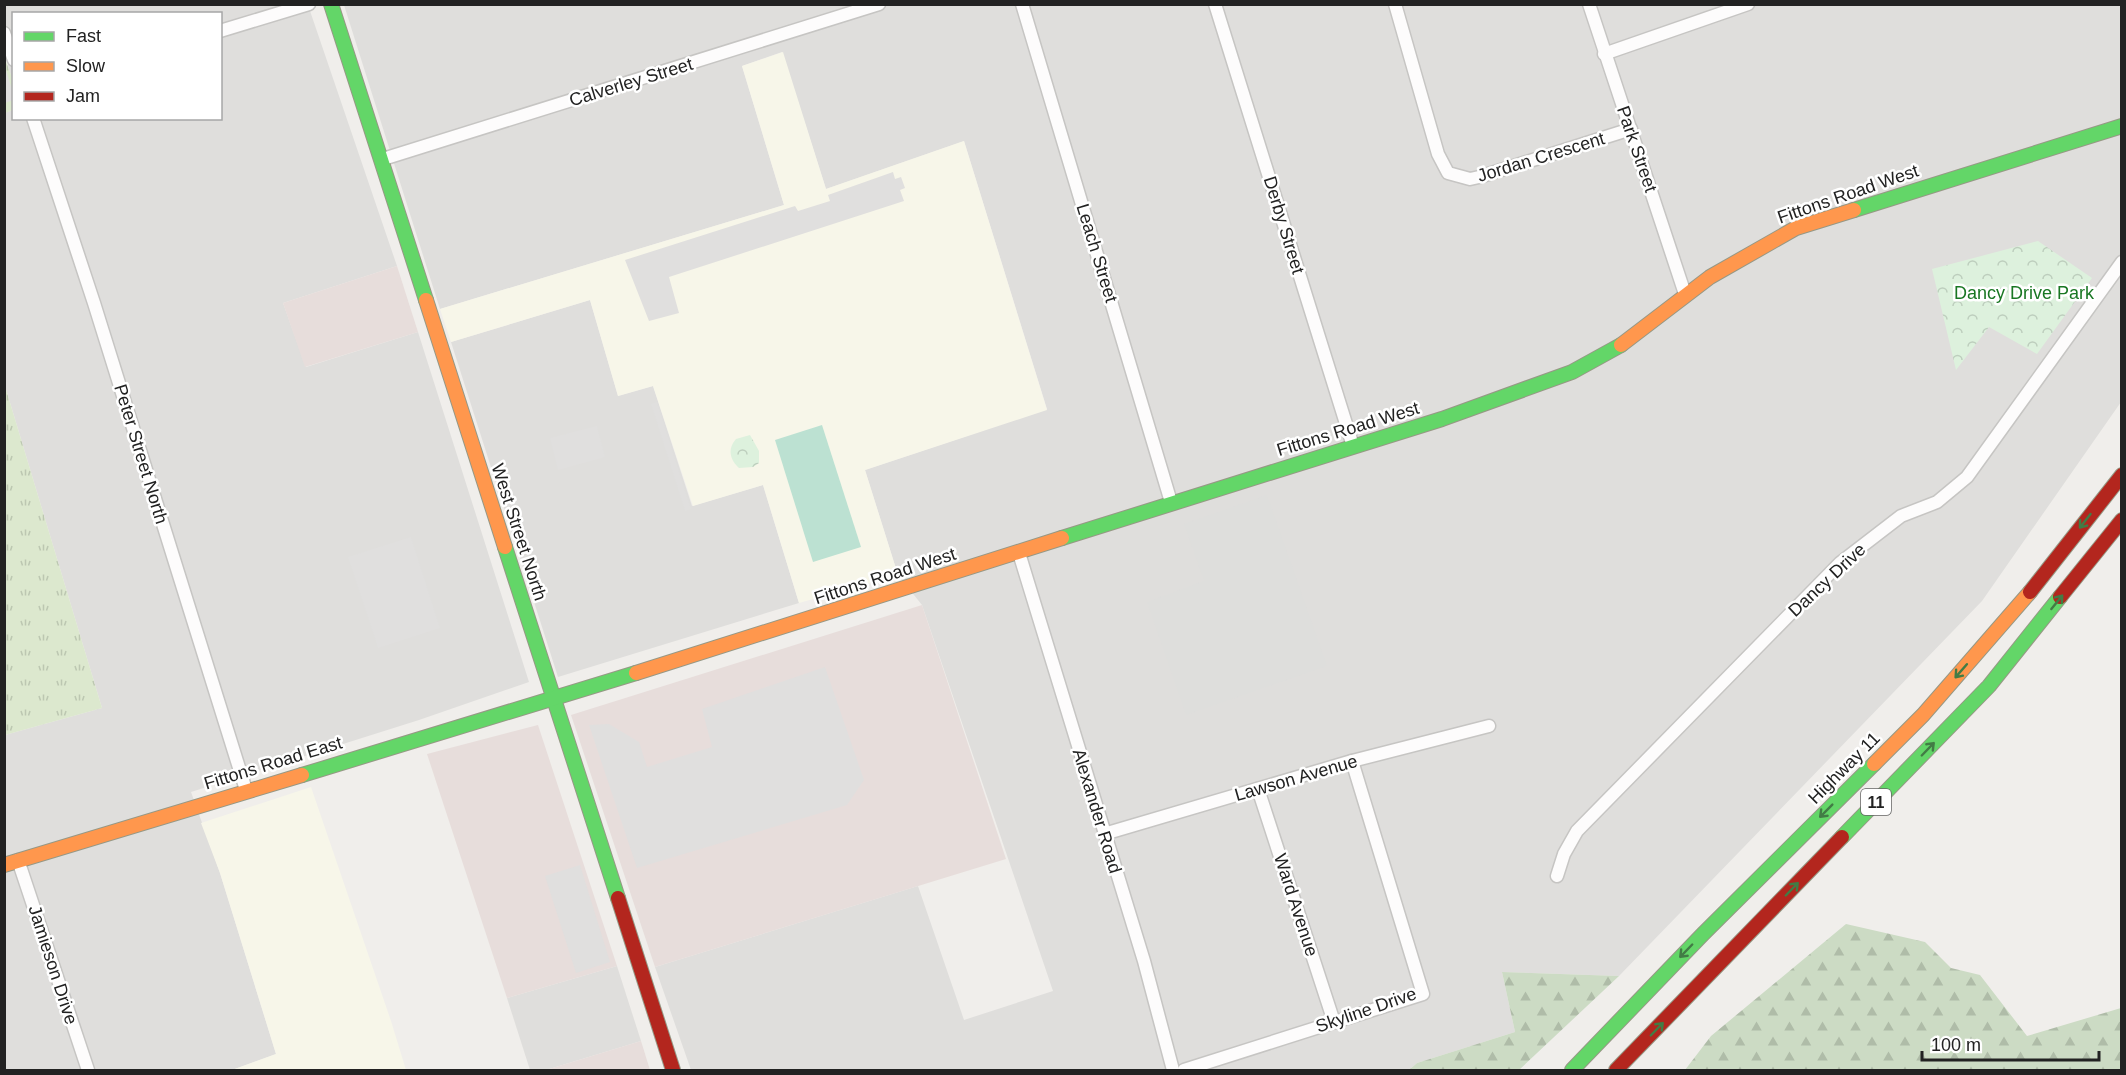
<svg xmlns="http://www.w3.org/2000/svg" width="2126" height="1075" viewBox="0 0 2126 1075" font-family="Arial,sans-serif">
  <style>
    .residential { fill: #dfdedc }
    .commercial { fill: #e7dddb }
    .education { fill: #f7f6e9 }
    .religious { fill: #dededc }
    .grass { fill: url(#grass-tufts) }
    .forest { fill: url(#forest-firs) }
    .park { fill: url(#park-crowns) }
    .pitch { fill: #bce1d2 }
    .parking { fill: #e0dfde }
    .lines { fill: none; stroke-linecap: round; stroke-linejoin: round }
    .street-casing { stroke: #c6c5c3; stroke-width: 15 }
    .fast-casing { stroke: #969885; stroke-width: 16 }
    .slow-casing { stroke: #969885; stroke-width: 16 }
    .jam-casing { stroke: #969885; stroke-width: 16 }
    .street { stroke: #fdfcfc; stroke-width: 12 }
    .fast { stroke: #63d668; stroke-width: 14 }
    .slow { stroke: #ff974d; stroke-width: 14 }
    .jam { stroke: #b3261e; stroke-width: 14 }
    .oneway { stroke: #427c45 }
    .labels { text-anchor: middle; stroke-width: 5; stroke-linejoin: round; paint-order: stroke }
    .shield { fill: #fff; stroke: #646464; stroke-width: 1.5 }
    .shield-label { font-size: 16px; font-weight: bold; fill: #222 }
    .street-label { font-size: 18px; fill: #222; stroke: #fff }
    .park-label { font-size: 18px; fill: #197723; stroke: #fff }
  </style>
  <defs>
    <pattern id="grass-tufts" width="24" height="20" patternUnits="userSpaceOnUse" patternTransform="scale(1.5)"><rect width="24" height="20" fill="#dce8ce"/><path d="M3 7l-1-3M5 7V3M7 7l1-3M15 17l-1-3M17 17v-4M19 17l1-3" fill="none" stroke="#bcc7b1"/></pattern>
    <pattern id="forest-firs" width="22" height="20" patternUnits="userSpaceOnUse" patternTransform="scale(1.5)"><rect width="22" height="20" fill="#ccdbc4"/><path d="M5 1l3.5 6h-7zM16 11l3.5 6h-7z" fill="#afbca8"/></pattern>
    <pattern id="park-crowns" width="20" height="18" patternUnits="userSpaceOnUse" patternTransform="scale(1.5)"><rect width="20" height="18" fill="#ddf1dd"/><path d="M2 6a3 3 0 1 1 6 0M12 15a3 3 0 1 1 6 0" fill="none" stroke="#bdcebd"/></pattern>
  </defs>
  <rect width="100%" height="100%" fill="#f0eeeb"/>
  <!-- residential -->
  <g class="residential">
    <polygon points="5,5 308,5 397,266 283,303 306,367 418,332 529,682 419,720 191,792 220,873 276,1054 232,1070 5,1070 5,735 102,708 5,386 4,113 13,110 14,118 220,118 220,14 14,14 13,83 5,56"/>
    <polygon points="344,5 2121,5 2121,402 1982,601 1619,976 1502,972 1515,1032 1417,1063 1409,1070 691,1070 655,967 918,886 964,1020 1053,991 922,605 898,575 865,470 1047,409 964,141 826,189 782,52 742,66 784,205 440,309"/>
    <polygon points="590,300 618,396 653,386 692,506 763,485 799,603 558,677 451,342"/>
    <polygon points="617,966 641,1041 546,1070 530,1070 507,998"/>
  </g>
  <!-- commercial -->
  <g class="commercial">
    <polygon points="397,266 418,332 305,367 283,303"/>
    <polygon points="922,605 1006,859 655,967 571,715"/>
    <polygon points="538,725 617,966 507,998 427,754"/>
    <polygon points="641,1041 650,1070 546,1070"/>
  </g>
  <!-- education -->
  <g class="education">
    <polygon points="783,52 826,189 964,141 1047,410 865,470 898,575 799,603 763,485 693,506 653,386 618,396 590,300 451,342 440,309 784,205 742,66"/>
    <polygon points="311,787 391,1021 406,1070 232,1070 276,1054 220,873 201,823"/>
  </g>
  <!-- religious -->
  <polygon class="religious" points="1267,495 1327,666 1186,715 1147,602 1204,581 1184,524"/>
  <!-- grass -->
  <g class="grass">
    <polygon points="4,56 14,83 13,110 5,113"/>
    <polygon points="5,386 102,708 5,735 4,735"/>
  </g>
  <!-- forest -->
  <g class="forest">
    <polygon points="1846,924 1925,942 1951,968 1980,975 2027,1036 2121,1008 2121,1070 1685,1070 1711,1036"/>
    <polygon points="1502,972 1619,976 1519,1070 1409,1070 1417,1063 1515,1032"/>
  </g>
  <!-- park -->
  <g class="park">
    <polygon points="2038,241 2092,278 2037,354 1989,327 1956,370 1932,269"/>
    <path d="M750,435L759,451V463L753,467L739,468C730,460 727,449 736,439Z"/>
  </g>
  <!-- pitch -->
  <polygon class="pitch" points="822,425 861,547 813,562 775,440"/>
  <!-- parking -->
  <g class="parking">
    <polygon points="5,67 14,96 13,100 5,103"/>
    <polygon points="893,172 895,179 901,177 905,188 900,190 904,201 669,277 679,313 649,321 625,260 795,206 798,211 830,201 828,195"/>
    <polygon points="657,402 691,509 685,511 651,404"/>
    <polygon points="597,426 605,457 558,470 550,438"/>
    <polygon points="411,537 440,628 378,648 348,557"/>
    <polygon points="825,667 864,780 847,805 637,868 589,725 609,724 639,742 647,767 712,747 702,709"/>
    <polygon points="580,865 610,962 576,973 545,876"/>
  </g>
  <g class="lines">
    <defs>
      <g id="street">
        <polyline points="1022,4 1171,502"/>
        <polyline points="1215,4 1353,446"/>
        <polyline points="1395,4 1438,154 1448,173 1470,179 1479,177 1631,129"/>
        <polyline points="1589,4 1685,294"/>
        <polyline points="220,31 309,4"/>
        <polyline points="4,33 14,60"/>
        <polyline points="1604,54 1748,4"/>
        <polyline points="33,118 94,303 246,790"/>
        <polyline points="383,159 879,4"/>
        <polyline points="1019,553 1144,961 1173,1070"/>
        <polyline points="1258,789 1334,1022"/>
        <polyline points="1104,834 1352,761 1489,726"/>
        <polyline points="18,860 88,1070"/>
        <polyline points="1557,876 1564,854 1577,831 1840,563 1901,516 1937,502 1967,477 2122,262"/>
        <polyline points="1184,1070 1423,994 1352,761"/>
      </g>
      <g id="fast">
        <polyline points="331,4 426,300"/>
        <polyline points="1854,210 2122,126"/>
        <polyline points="1062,538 1442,419 1572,372 1621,345"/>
        <polyline points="505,547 618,898"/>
        <polyline points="302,775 636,673"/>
        <polyline points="1842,837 1989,686 2060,597"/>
        <polyline points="1572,1070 1703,934 1874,764"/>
      </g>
      <g id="slow">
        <polyline points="426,300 505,547"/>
        <polyline points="1621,345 1710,277 1796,228 1854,210"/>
        <polyline points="636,673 1062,538"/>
        <polyline points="1874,764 1923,715 2030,592"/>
        <polyline points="4,865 302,775"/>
      </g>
      <g id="jam">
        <polyline points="2030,592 2122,475"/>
        <polyline points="2060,597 2122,520"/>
        <polyline points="618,898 673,1070"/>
        <polyline points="1616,1070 1842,837"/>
      </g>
    </defs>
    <!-- street casing -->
    <use href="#street" class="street-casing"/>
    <!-- fast casing -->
    <use href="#fast" class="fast-casing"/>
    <!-- slow casing -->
    <use href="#slow" class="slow-casing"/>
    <!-- jam casing -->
    <use href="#jam" class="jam-casing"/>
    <!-- street -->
    <use href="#street" class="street"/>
    <!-- fast -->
    <use href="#fast" class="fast"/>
    <!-- slow -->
    <use href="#slow" class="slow"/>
    <!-- jam -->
    <use href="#jam" class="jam"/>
  </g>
  <!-- one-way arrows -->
  <defs><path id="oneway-shaft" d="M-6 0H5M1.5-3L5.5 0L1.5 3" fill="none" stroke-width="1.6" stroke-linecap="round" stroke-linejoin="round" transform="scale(1.5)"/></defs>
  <g class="oneway">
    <use href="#oneway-shaft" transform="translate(2085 521) rotate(128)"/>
    <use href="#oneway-shaft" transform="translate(2057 602) rotate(-51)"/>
    <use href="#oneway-shaft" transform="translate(1961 671) rotate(131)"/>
    <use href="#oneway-shaft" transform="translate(1928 749) rotate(-46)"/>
    <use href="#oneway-shaft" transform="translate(1826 811) rotate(135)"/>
    <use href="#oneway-shaft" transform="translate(1792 889) rotate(-46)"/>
    <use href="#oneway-shaft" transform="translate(1686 951) rotate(134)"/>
    <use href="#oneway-shaft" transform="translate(1657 1029) rotate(-46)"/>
  </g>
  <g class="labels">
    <!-- shield labels -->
    <rect class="shield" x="1861" y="789" width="30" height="26" rx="4.5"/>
    <g class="shield-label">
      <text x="1876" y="808">11</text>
    </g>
    <!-- street labels -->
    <g class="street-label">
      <text transform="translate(631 82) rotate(-17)" y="6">Calverley Street</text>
      <text transform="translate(1637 149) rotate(71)" y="6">Park Street</text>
      <text transform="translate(1541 157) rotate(-17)" y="6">Jordan Crescent</text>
      <text transform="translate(1848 194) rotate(-19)" y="6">Fittons Road West</text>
      <text transform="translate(1284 225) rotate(73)" y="6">Derby Street</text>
      <text transform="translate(1097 253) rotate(73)" y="6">Leach Street</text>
      <text transform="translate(1348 429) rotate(-17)" y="6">Fittons Road West</text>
      <text transform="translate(141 454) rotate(73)" y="6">Peter Street North</text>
      <text transform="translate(519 532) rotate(72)" y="6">West Street North</text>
      <text transform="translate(885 576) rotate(-18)" y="6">Fittons Road West</text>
      <text transform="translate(1827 580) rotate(-43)" y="6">Dancy Drive</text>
      <text transform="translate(273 763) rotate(-17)" y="6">Fittons Road East</text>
      <text transform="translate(1844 768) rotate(-45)" y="6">Highway 11</text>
      <text transform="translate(1296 778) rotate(-16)" y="6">Lawson Avenue</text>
      <text transform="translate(1097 811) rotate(73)" y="6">Alexander Road</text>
      <text transform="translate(1296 905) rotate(72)" y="6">Ward Avenue</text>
      <text transform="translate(53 965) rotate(72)" y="6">Jamieson Drive</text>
      <text transform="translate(1366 1010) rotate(-19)" y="6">Skyline Drive</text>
    </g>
    <!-- park labels -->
    <g class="park-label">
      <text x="2024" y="299">Dancy Drive Park</text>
    </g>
  </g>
  <!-- border -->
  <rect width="2126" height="1075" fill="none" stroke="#222222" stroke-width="12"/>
  <!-- legend -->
  <rect x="12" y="12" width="210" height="108" fill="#ffffff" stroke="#a7a7a7" stroke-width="1.5"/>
  <rect x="24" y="32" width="30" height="9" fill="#63d668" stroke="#a7a7a7" stroke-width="1.5"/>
  <text x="66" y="42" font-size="18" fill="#222222">Fast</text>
  <rect x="24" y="62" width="30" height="9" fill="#ff974d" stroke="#a7a7a7" stroke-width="1.5"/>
  <text x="66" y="72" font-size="18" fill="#222222">Slow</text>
  <rect x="24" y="92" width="30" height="9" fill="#b3261e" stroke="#a7a7a7" stroke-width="1.5"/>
  <text x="66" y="102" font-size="18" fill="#222222">Jam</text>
  <!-- scale -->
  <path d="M1922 1051v9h177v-9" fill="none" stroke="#222222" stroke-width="3"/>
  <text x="1931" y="1051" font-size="18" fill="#222222" stroke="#ffffff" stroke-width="4.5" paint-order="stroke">100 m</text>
</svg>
